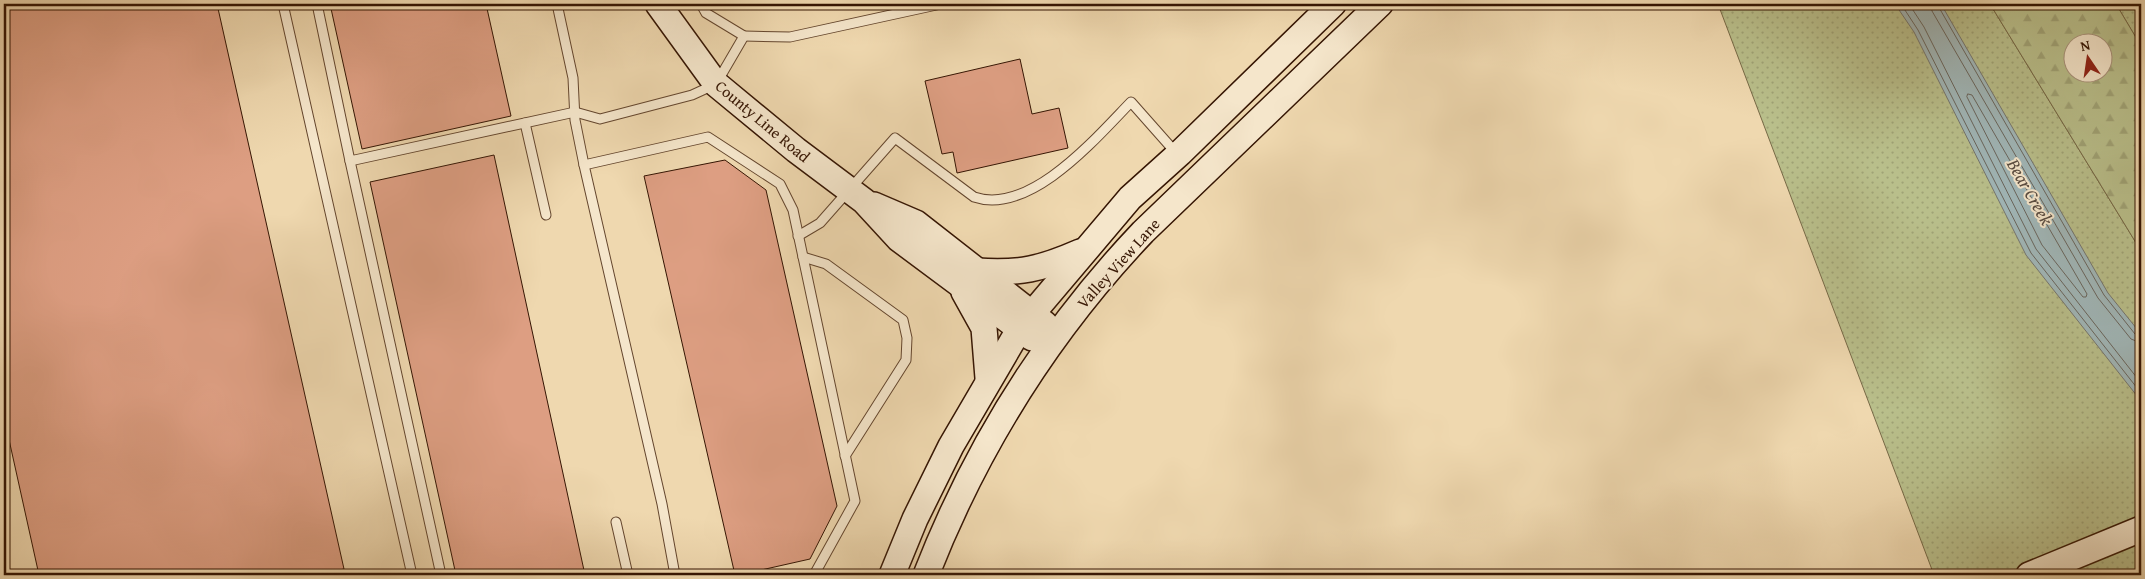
<svg xmlns="http://www.w3.org/2000/svg" width="2145" height="579" viewBox="0 0 2145 579" font-family="'Gentium Book Plus',serif">
  <style>
    .green { fill: url(#green-dots); stroke: #776a47 }
    .forest { fill: url(#forest-firs); stroke: #776a47; fill-rule: evenodd }
    .water { fill: #a0b6b7; stroke: #75766f }
    .lines { fill: none; stroke-linecap: round; stroke-linejoin: round }
    .shore { stroke: #6a665d; stroke-width: 1 }
    .building { fill: #dd9e82; stroke: #351503 }
    .lane-casing { stroke: #64462e; stroke-width: 11 }
    .secondary-casing { stroke: #351503; stroke-width: 28 }
    .lane { stroke: #f5e6cb; stroke-width: 9 }
    .secondary { stroke: #f5e6cb; stroke-width: 25 }
    .labels { text-anchor: middle; stroke-width: 4; stroke-linejoin: round; paint-order: stroke }
    .street-label { font-size: 16px; fill: #351503; stroke: #f5e6cb }
    .water-label { font-size: 18px; font-style: italic; fill: #5a4d42; stroke: #f5e6cb }
  </style>
  <defs>
    <pattern id="green-dots" width="8" height="8" patternUnits="userSpaceOnUse" patternTransform="scale(1.25)"><rect width="8" height="8" fill="#b9bf8b"/><path d="M2 2h.1M6 6h.1" fill="none" stroke="#a0a376" stroke-width="1.8" stroke-linecap="round"/></pattern>
    <pattern id="forest-firs" width="22" height="20" patternUnits="userSpaceOnUse" patternTransform="scale(1.25)"><rect width="22" height="20" fill="#b9bf8b"/><path d="M5 1l3.5 6h-7zM16 11l3.5 6h-7z" fill="#a0a376"/></pattern>
  </defs>
  <rect width="100%" height="100%" fill="#efd8af"/>
  <filter id="stains"><feTurbulence type="fractalNoise" baseFrequency=".004" numOctaves="4"/><feColorMatrix values="0 0 0 0 .2 0 0 0 0 .09 0 0 0 0 .02 0 0 0 .5 -.17"/></filter>
  <radialGradient id="worn" r=".72"><stop offset=".6" stop-color="#630" stop-opacity="0"/><stop offset="1" stop-color="#630" stop-opacity=".3"/></radialGradient>
  <!-- green -->
  <g class="green">
    <polygon points="1718,4 1990,4 2141,251 2141,575 1934,575"/>
    <polygon points="2116,4 2141,4 2141,46"/>
  </g>
  <!-- forest -->
  <path class="forest" d="M1990,4H2116L2141,46V251ZM2072,42H2102V72H2072Z"/>
  <!-- water -->
  <polygon class="water" points="1895,4 1941,4 2108,293 2141,334 2141,401 2026,255 1914,32"/>
  <g class="lines">
    <!-- shore -->
    <g class="shore">
      <polyline points="1901,4 1918,30 2031,253 2141,393"/>
      <polyline points="1909,4 1924,27 2036,249 2141,383"/>
      <polyline points="1931,4 1932,11 2098,298 2131,339 2141,343"/>
      <polyline points="1937,4 2104,295 2135,334 2141,336"/>
      <polygon points="1968,94 1972,95 2087,294 2086,297 2083,297 2042,245 1967,97"/>
    </g>
  </g>
  <!-- building -->
  <g class="building">
    <polygon points="4,4 217,4 344,569 316,575 39,575 4,417"/>
    <polygon points="330,4 486,4 511,116 362,149"/>
    <polygon points="1020,59 1032,114 1059,108 1068,148 957,173 953,152 942,154 925,81"/>
    <polygon points="494,155 585,575 456,575 370,182"/>
    <polygon points="725,160 766,190 837,506 810,559 739,575 735,575 644,176"/>
  </g>
  <g class="lines">
    <defs>
      <g id="lane">
        <polyline points="283,4 412,575"/>
        <polyline points="317,4 350,161 575,112 600,119 692,95 716,84 744,36 706,13 701,4"/>
        <polyline points="557,4 573,78 575,120 584,165 662,504 675,575"/>
        <polyline points="744,36 790,37 941,4"/>
        <polyline points="525,123 546,215"/>
        <polyline points="350,161 441,575"/>
        <polyline points="584,165 708,137 780,184 793,210 855,501 814,575"/>
        <path d="M798,236L820,223L895,138L974,197C1030,216 1096,138 1131,102L1177,154"/>
        <polyline points="803,257 826,264 903,320 907,338 906,360 845,456"/>
        <polyline points="616,522 628,575"/>
      </g>
      <g id="secondary">
        <polyline points="658,4 716,84 796,150 864,201 899,239 1032,338"/>
        <polyline points="874,205 916,223 1045,324"/>
        <path d="M977,271C1020,274 1041,269 1080,252"/>
        <polyline points="964,292 984,328 988,378"/>
        <polyline points="892,575 915,519 951,446 1020,328 1130,198 1180,153 1333,4"/>
        <path d="M926,575C976,447 1049,331 1143,232L1380,4"/>
        <polyline points="2029,575 2141,529"/>
      </g>
    </defs>
    <!-- lane casing -->
    <use href="#lane" class="lane-casing"/>
    <!-- secondary casing -->
    <use href="#secondary" class="secondary-casing"/>
    <!-- lane -->
    <use href="#lane" class="lane"/>
    <!-- secondary -->
    <use href="#secondary" class="secondary"/>
  </g>
  <g class="labels">
    <!-- street labels -->
    <g class="street-label">
      <text transform="translate(763 121) rotate(40)" y="6">County Line Road</text>
      <text transform="translate(1118 263) rotate(-48)" y="6">Valley View Lane</text>
    </g>
    <!-- water labels -->
    <g class="water-label">
      <text transform="translate(2030 192) rotate(60)" y="6">Bear Creek</text>
    </g>
  </g>
  <!-- margin -->
  <rect width="2145" height="579" fill="none" stroke="#efd8af" stroke-width="20"/>
  <rect x="5" y="5" width="2135" height="569" fill="none" stroke="#351503" stroke-width="2.5"/>
  <rect x="10" y="10" width="2125" height="559" fill="none" stroke="#351503"/>
  <!-- north arrow -->
  <g transform="translate(2088 58) rotate(347)"><circle r="24" fill="#f5e6cb" stroke="#a8927b"/>
  <path d="M0-4L9 19L0 12L-9 19Z" fill="#8f2418"/>
  <text y="-8" font-size="14" font-weight="bold" text-anchor="middle" fill="#351503">N</text>
  </g>
  <rect width="100%" height="100%" filter="url(#stains)"/>
  <rect width="100%" height="100%" fill="url(#worn)"/>
</svg>
